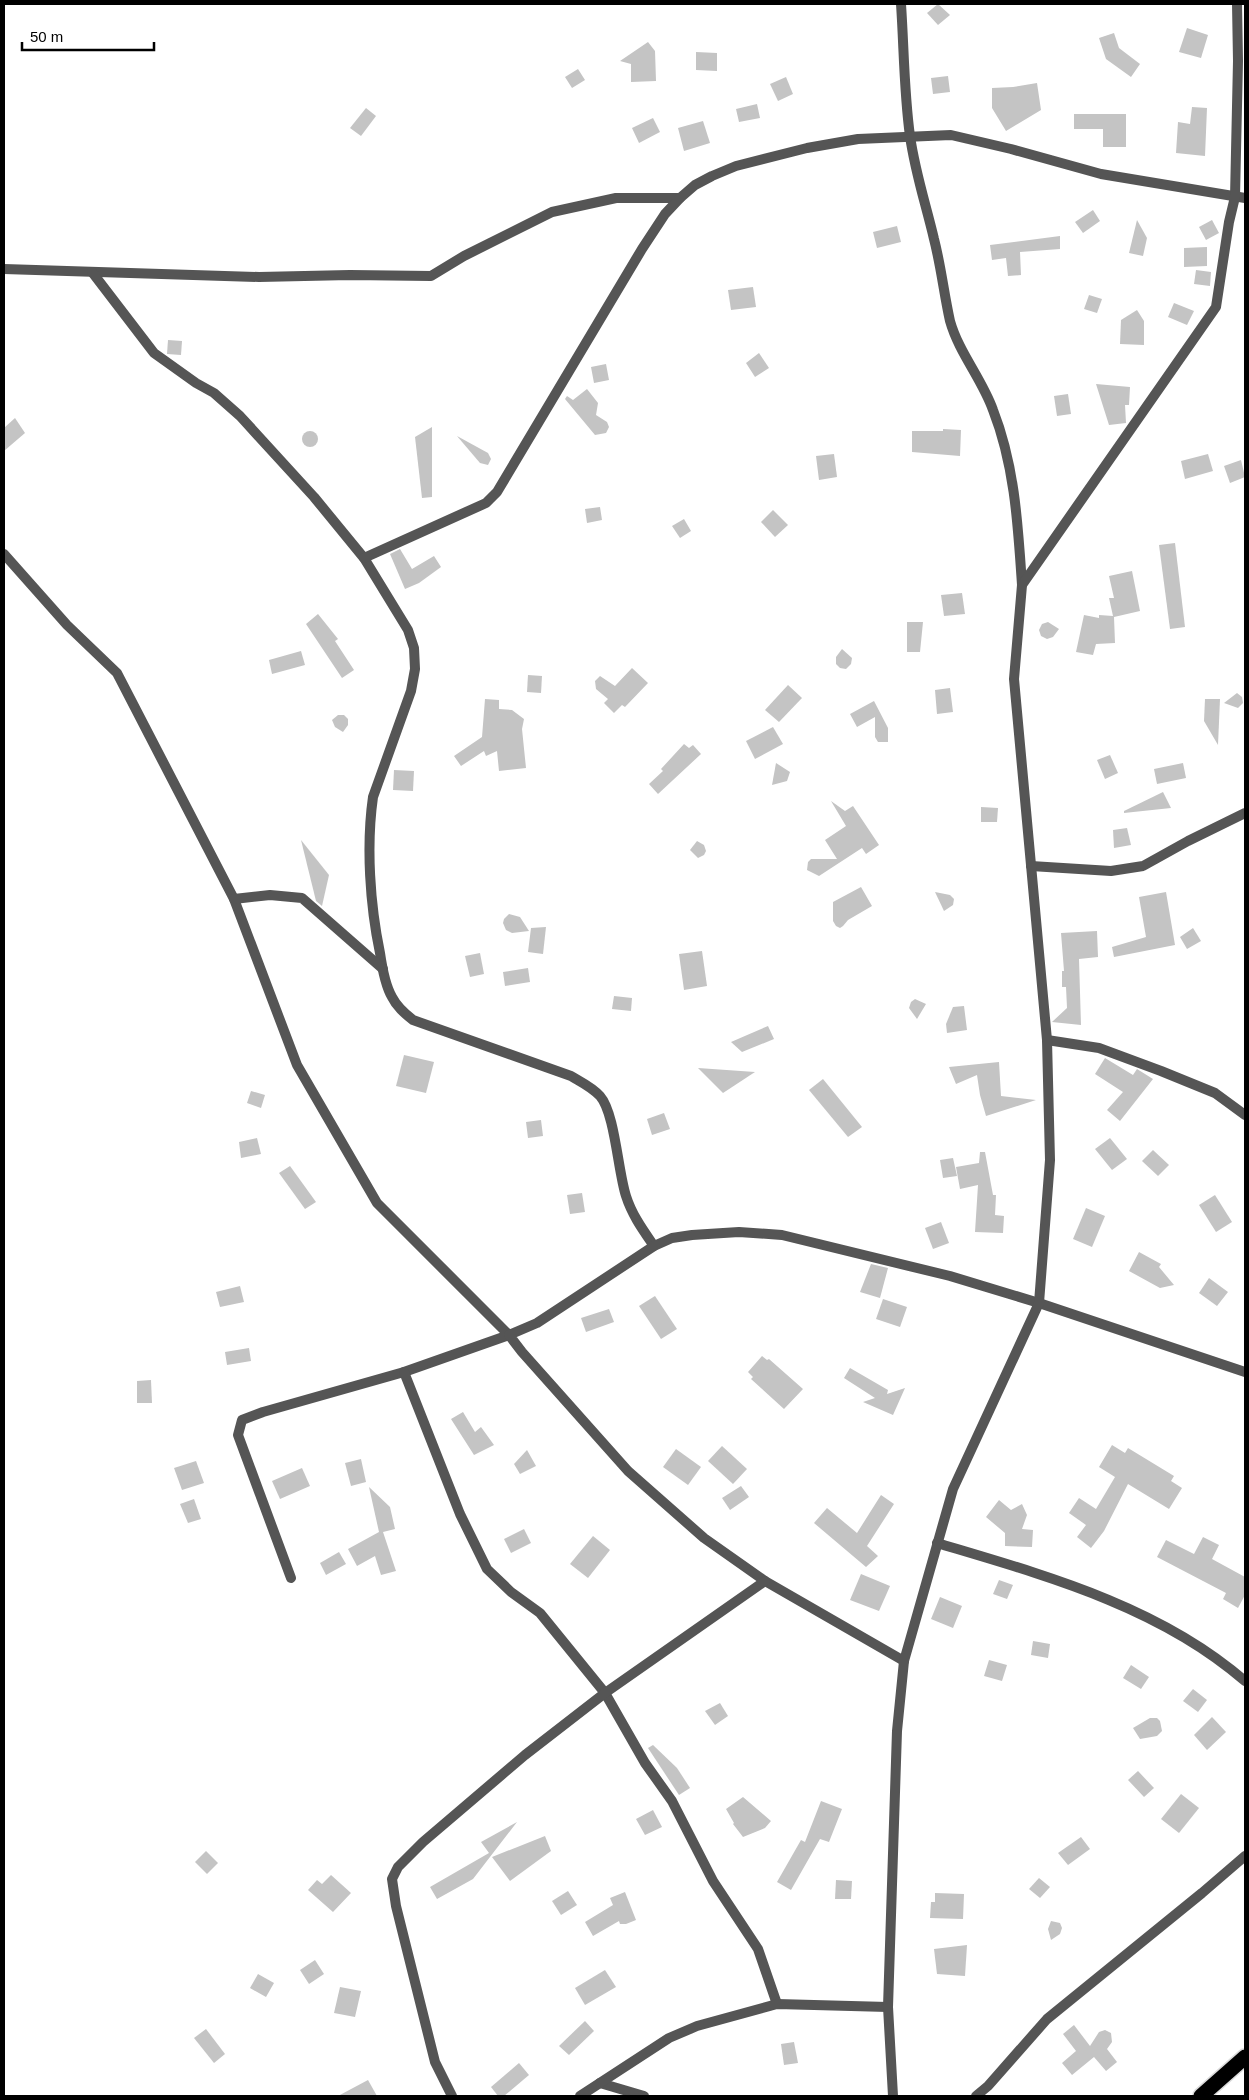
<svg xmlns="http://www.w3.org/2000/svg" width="1249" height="2100" viewBox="0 0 1249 2100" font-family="Arial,sans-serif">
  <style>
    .building { fill: #c4c4c4 }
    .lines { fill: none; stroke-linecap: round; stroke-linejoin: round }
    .highway-casing { stroke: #dbdbdb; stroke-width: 18 }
    .street { stroke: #555; stroke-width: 10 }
    .highway { stroke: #000; stroke-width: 15 }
  </style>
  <rect width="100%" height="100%" fill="#fff"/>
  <!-- building -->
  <g class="building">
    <polygon points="938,4 950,15 938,25 927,13"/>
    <polygon points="1187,28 1208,35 1201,58 1179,52"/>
    <polygon points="1114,33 1119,48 1140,64 1131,77 1106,59 1099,38"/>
    <polygon points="648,42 655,51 656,81 631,82 631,64 620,61"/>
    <polygon points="696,52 717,53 717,71 696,70"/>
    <polygon points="578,69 585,80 572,88 565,77"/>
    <polygon points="948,76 950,92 933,94 931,78"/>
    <polygon points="786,77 793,94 778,101 770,84"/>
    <polygon points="1037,83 1041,110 1006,131 992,108 992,88 1013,87"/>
    <polygon points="757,104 760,118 739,122 736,109"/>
    <polygon points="1192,107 1207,108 1205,156 1176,153 1178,122 1190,124"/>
    <polygon points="366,108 376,116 361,136 350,128"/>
    <polygon points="1074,114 1126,114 1126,147 1103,147 1103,129 1074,129"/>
    <polygon points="653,118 660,132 639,143 632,128"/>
    <polygon points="703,121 710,143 684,151 678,128"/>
    <polygon points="1093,210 1100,221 1083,233 1075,222"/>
    <polygon points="1137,220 1147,238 1143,256 1129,253"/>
    <polygon points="1212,220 1219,233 1206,240 1199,227"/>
    <polygon points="897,226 901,242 877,248 873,232"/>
    <polygon points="1060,236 1060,249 1020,252 1021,275 1008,276 1006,258 992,260 990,245"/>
    <polygon points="1207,247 1207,266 1184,267 1184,248"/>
    <polygon points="1196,270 1211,272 1210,286 1194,284"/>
    <polygon points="753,287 756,307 731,310 728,290"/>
    <polygon points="1089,295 1102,299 1097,313 1084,309"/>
    <polygon points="1174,303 1194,311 1187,325 1168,317"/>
    <polygon points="1137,310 1144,321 1144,345 1120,344 1121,320"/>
    <polygon points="168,340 182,341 181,355 167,354"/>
    <polygon points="759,353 769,368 755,377 746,363"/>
    <polygon points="606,364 609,380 594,383 591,367"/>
    <polygon points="1096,384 1130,387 1129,405 1125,405 1126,423 1109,425"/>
    <polygon points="587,389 598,403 596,415 607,422 609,427 606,433 595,435 565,399 567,396 573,400"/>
    <polygon points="1068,394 1071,414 1057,416 1054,396"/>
    <polygon points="15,418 25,433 4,451 4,428"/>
    <polygon points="432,427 432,497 422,498 415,437"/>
    <polygon points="943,429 961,430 960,456 912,452 912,431 943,431"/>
    <circle cx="310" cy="439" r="8"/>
    <polygon points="457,436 488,453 491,459 488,465 480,463"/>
    <polygon points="834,454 837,477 819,480 816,456"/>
    <polygon points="1208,454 1213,471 1185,479 1181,461"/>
    <polygon points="1241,460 1245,477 1230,483 1224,466"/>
    <polygon points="600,507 602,520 587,523 585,509"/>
    <polygon points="773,510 788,525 775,537 761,522"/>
    <polygon points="684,519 691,531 680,538 672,526"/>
    <polygon points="1175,543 1185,627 1170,629 1159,545"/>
    <polygon points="400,549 412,569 434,556 441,567 419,583 405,589 390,554"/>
    <polygon points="1132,571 1140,611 1114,617 1115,643 1096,644 1093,655 1076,652 1084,615 1099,618 1099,615 1113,616 1109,598 1114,598 1109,576"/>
    <polygon points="962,593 965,614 944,616 941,595"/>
    <polygon points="318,614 338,639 335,641 354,670 342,678 306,624"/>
    <polygon points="907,622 923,622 920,652 907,652"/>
    <polygon points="1048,622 1059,629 1053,637 1047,639 1041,636 1039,630 1042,624"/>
    <polygon points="842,649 852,658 851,664 846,669 840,668 836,664 836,657"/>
    <polygon points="301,651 305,665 272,674 269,660"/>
    <polygon points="632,668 648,683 625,707 622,705 614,713 604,703 608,699 596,689 595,681 600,676 615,686"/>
    <polygon points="528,675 542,676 541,693 527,692"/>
    <polygon points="788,685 802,698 779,722 765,710"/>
    <polygon points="950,688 953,712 937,714 935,690"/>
    <polygon points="1237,693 1242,697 1243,703 1238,708 1224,703"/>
    <polygon points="485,699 499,700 499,709 512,710 524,719 522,729 526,768 499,771 497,751 486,756 484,751 461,766 454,756 482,737"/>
    <polygon points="1205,699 1220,699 1218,745 1204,721"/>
    <polygon points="874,701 888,728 888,742 878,742 875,737 875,717 857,727 850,714"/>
    <polygon points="338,715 344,715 348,719 348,725 343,732 335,727 332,720"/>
    <polygon points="773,727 783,744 755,759 746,741"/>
    <polygon points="684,744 689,748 693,745 701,754 658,794 649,784 663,771 661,769"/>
    <polygon points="1110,755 1118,773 1105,779 1097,760"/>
    <polygon points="776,763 790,772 787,781 772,785"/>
    <polygon points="1183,763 1186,778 1157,784 1154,769"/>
    <polygon points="394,770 414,771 413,791 393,790"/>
    <polygon points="1163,792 1171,808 1124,813 1124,811"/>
    <polygon points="831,801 845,811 853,806 879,845 866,854 862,848 819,876 807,870 808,862 811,859 837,859 825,840 846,826"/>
    <polygon points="981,807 998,808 997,822 981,822"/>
    <polygon points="1127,828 1131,845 1114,848 1113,830"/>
    <polygon points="301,840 329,875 322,906 316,901"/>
    <polygon points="697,841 704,845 706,851 704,855 698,858 690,850"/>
    <polygon points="861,887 872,906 848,920 843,926 840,928 836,926 833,921 833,902"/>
    <polygon points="935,892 950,895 954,899 953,905 944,911"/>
    <polygon points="1166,892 1175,945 1114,957 1112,947 1146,937 1139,897"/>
    <polygon points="509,914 520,917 529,931 512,933 506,930 503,923 504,919"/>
    <polygon points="546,927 543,954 528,952 531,928"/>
    <polygon points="1193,928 1201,941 1187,949 1180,937"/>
    <polygon points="1097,931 1098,957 1079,959 1081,1025 1052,1022 1067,1008 1066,987 1062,987 1062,971 1064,971 1061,933"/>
    <polygon points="702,951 707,986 684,990 679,954"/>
    <polygon points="480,953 484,974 470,977 465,956"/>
    <polygon points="528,968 530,982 505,986 503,972"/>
    <polygon points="614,996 632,998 631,1011 612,1009"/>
    <polygon points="915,999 926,1004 917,1019 909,1008 911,1002"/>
    <polygon points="964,1006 967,1030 947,1033 946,1024 953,1007"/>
    <polygon points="768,1026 774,1039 742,1052 731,1042"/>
    <polygon points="404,1055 434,1062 426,1093 396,1086"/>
    <polygon points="1105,1058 1133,1075 1137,1069 1153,1079 1120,1121 1107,1110 1123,1092 1095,1074"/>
    <polygon points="999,1062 1001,1096 1036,1100 986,1116 980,1095 977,1075 956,1084 949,1067"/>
    <polygon points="698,1068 755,1072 723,1093"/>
    <polygon points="823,1079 862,1127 848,1137 809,1090"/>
    <polygon points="251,1091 265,1095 261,1108 247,1103"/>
    <polygon points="664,1113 670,1129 652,1135 647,1119"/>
    <polygon points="541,1120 543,1136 528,1138 526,1122"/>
    <polygon points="257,1138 261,1154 241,1158 239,1142"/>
    <polygon points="1110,1138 1127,1159 1112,1170 1095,1149"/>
    <polygon points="1153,1150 1169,1165 1158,1176 1142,1161"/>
    <polygon points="980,1152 985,1152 993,1195 996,1195 995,1215 1004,1216 1003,1233 975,1232 978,1185 960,1189 956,1167 979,1163"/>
    <polygon points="953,1158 957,1176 943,1178 940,1160"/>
    <polygon points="290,1166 316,1202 305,1209 279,1173"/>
    <polygon points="582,1193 585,1212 570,1214 567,1195"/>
    <polygon points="1215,1195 1232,1222 1216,1232 1199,1205"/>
    <polygon points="1086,1208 1105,1216 1092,1247 1073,1239"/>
    <polygon points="941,1222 949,1243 933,1249 925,1228"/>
    <polygon points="1139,1252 1161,1264 1159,1267 1174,1285 1160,1288 1129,1271"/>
    <polygon points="871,1264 888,1268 880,1298 860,1292"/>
    <polygon points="1209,1278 1228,1292 1217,1306 1199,1293"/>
    <polygon points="240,1286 244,1302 220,1307 216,1292"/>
    <polygon points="655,1296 677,1329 661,1339 639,1306"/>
    <polygon points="883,1299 907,1307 900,1327 876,1319"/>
    <polygon points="609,1309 614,1322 586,1332 581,1318"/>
    <polygon points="249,1348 251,1361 227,1365 225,1352"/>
    <polygon points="762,1356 767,1360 769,1359 803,1389 784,1409 751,1379 753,1377 748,1372"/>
    <polygon points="850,1368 888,1390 887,1394 905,1388 893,1415 863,1402 875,1398 844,1378"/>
    <polygon points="151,1380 152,1403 137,1403 137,1381"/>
    <polygon points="463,1412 475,1432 481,1427 494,1445 474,1455 451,1419"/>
    <polygon points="1112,1445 1125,1453 1128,1448 1174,1476 1171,1481 1182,1488 1169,1509 1128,1484 1104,1531 1091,1548 1077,1537 1086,1525 1069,1513 1079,1498 1096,1509 1115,1477 1099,1467"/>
    <polygon points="722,1446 747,1469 733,1484 708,1461"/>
    <polygon points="676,1449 701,1467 688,1485 663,1467"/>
    <polygon points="527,1450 536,1466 520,1474 514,1464"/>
    <polygon points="361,1459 366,1482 351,1486 345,1463"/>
    <polygon points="196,1461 204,1483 182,1490 174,1468"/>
    <polygon points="302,1468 310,1486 280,1499 272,1481"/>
    <polygon points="741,1486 749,1497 730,1510 722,1498"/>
    <polygon points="369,1487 390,1507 395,1529 383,1532 396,1571 381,1575 375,1556 357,1566 348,1549 379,1532"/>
    <polygon points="881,1495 894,1504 867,1546 878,1556 866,1567 814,1523 827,1508 857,1533"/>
    <polygon points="194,1499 201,1519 188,1523 180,1504"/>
    <polygon points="999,1500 1011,1510 1022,1504 1027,1515 1022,1529 1033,1530 1032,1547 1005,1546 1005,1533 986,1517"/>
    <polygon points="524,1529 531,1543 511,1553 504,1539"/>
    <polygon points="593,1536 610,1550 588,1578 570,1564"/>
    <polygon points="1203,1537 1219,1545 1212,1559 1245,1577 1245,1595 1238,1608 1223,1599 1226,1593 1157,1557 1166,1540 1194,1554"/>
    <polygon points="339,1552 346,1564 326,1575 320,1563"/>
    <polygon points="861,1574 890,1586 879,1611 850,1600"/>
    <polygon points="999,1580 1013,1585 1007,1599 993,1594"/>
    <polygon points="940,1597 962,1606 953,1628 931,1619"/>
    <polygon points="1033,1641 1050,1644 1048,1658 1031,1655"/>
    <polygon points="989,1660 1007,1665 1002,1681 984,1676"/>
    <polygon points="1131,1665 1149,1677 1141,1689 1123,1678"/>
    <polygon points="1193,1689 1207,1700 1198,1712 1183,1701"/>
    <polygon points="720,1703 728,1716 715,1725 705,1711"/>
    <polygon points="1212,1717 1226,1732 1207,1750 1194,1735"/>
    <polygon points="1150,1718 1157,1718 1160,1721 1162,1731 1157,1736 1140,1739 1133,1728"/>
    <polygon points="653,1745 677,1768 690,1788 679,1795 648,1748"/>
    <polygon points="1138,1771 1154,1788 1144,1797 1128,1780"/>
    <polygon points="1181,1794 1199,1808 1179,1833 1161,1819"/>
    <polygon points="743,1797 771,1821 765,1828 743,1837 733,1824 734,1823 726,1809"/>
    <polygon points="821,1801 842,1809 829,1842 820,1839 791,1890 777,1882 801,1840 805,1842"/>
    <polygon points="653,1810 662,1827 645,1835 636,1819"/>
    <polygon points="517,1822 473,1879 437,1899 430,1887 489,1853 481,1842"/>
    <polygon points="545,1836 551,1851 510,1881 492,1857"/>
    <polygon points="1081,1837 1090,1849 1068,1865 1058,1853"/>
    <polygon points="206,1851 218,1863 207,1874 195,1862"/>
    <polygon points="331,1875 351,1893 333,1912 308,1890 317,1880 322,1884"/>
    <polygon points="1039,1878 1050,1887 1040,1898 1029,1889"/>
    <polygon points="836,1880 852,1881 851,1899 835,1899"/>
    <polygon points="568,1891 577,1905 561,1915 552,1901"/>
    <polygon points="625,1892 636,1920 626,1924 620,1924 619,1921 593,1936 585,1922 613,1905 610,1898"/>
    <polygon points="935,1893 964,1894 963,1919 930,1918 931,1902 935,1902"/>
    <polygon points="1051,1921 1060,1923 1062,1928 1060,1934 1051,1940 1048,1929"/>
    <polygon points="967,1945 965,1976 937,1974 934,1949"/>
    <polygon points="315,1960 324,1974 309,1984 300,1970"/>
    <polygon points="605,1970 616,1987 585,2005 575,1988"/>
    <polygon points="258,1974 274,1983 266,1997 250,1988"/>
    <polygon points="340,1987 361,1991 355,2017 334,2013"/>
    <polygon points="585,2021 594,2031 569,2055 559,2046"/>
    <polygon points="1074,2025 1090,2046 1099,2032 1105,2030 1111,2033 1112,2042 1107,2049 1117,2062 1106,2071 1094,2057 1072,2075 1062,2063 1076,2051 1063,2034"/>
    <polygon points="206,2029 225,2054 214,2063 194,2038"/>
    <polygon points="794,2042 798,2063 784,2065 781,2044"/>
    <polygon points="519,2063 529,2075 504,2096 498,2096 491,2087"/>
    <polygon points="368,2080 377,2096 338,2096"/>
  </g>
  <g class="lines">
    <defs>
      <polyline id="highway" points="1201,2096 1245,2057"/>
    </defs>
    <!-- highway casing -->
    <use href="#highway" class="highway-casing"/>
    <!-- street -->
    <g class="street">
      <path d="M901,4C904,48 904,93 910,136C915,172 926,205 934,239C941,266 944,294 950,321C959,353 982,379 993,410C1015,466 1018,526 1022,585"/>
      <polyline points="4,269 259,277 350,275 431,276 464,256 552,212 616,198 680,198"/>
      <path d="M92,272L154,353L196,383L214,393L240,416L314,497L364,558L408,630L414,648L415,669L411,691L373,797C366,846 370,905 380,953C382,967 385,985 392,997C397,1007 404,1013 413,1020L571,1076C581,1082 592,1087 600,1096C615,1113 618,1172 626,1196C632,1215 643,1230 654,1246"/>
      <polyline points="4,554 67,625 117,673 234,899 297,1065 377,1203 509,1335 404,1372 263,1412 242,1420 238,1435 291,1578"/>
      <polyline points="364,558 486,503 497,492 642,249 665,214 680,198 695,185 712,176 736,166 807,148 858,139 951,135 1011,149 1101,174 1245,198"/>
      <polyline points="1031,866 1111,871 1143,866 1188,841 1245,813"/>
      <polyline points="234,899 270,895 302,898 383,969"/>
      <polyline points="1047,1040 1099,1048 1161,1071 1215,1093 1245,1115"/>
      <polyline points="404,1372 460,1514 487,1569 511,1592 540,1613 605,1693 645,1763 672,1801 713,1881 758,1949 777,2004"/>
      <path d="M937,1543C1044,1575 1159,1606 1245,1681"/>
      <polyline points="904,1661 765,1581 704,1538 628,1471 522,1352 509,1335 537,1323 654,1246 672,1238 692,1235 739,1232 782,1235 950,1276 1039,1303 1245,1372"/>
      <polyline points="600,2083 644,2096"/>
      <polyline points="452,2096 435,2062 396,1906 392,1879 398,1867 423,1842 525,1755 605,1693 765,1581"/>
      <polyline points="580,2096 669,2038 697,2026 777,2004 888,2007"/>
      <polyline points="893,2096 888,2007 897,1731 904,1661 953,1489 1039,1303 1050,1160 1047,1040 1014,679 1022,585 1216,307 1229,222 1235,197 1238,61 1237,4"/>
      <polyline points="976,2096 988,2086 1047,2019 1202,1893 1245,1856"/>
    </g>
    <!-- highway -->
    <use href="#highway" class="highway"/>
  </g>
  <!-- border -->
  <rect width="1249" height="2100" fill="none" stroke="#000000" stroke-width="10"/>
  <!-- scale -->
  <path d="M22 42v8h132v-8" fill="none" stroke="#000000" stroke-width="2.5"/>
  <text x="30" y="42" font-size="15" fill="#000000" stroke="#ffffff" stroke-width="4" paint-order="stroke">50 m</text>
</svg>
